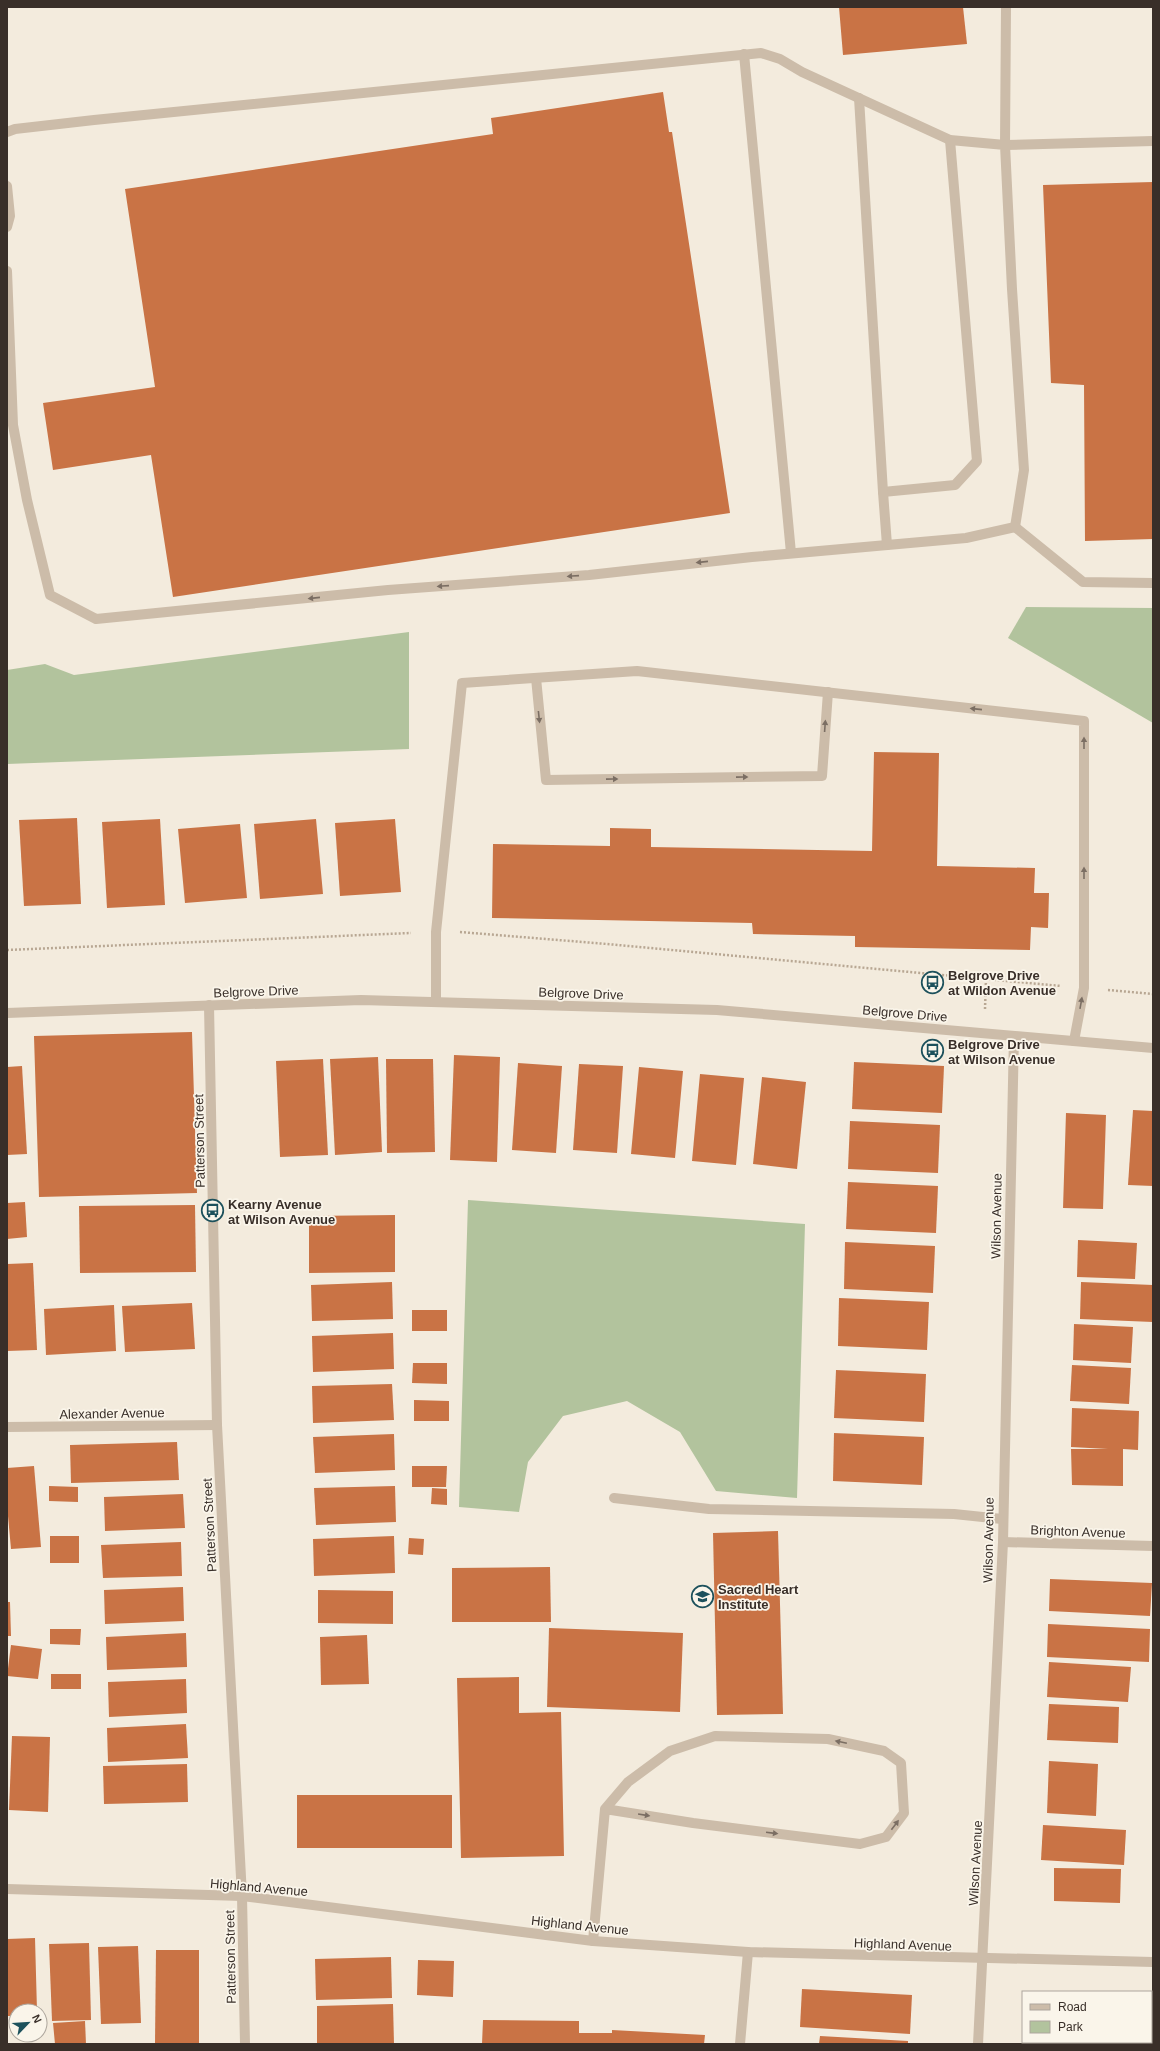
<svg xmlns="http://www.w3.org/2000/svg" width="1160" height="2051" viewBox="0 0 1160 2051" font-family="Arial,sans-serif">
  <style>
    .green { fill: #b2c39d }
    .building { fill: #c97345 }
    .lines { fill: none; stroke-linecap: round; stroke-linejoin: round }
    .path { stroke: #b8a793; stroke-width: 2.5; stroke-dasharray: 2 2; stroke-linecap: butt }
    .service { stroke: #ccbca9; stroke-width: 10 }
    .minor { stroke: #ccbca9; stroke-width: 10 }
    .tertiary { stroke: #ccbca9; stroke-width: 10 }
    .oneway { fill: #7b6e63 }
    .labels { text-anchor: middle; stroke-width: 3.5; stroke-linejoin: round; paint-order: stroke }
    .poi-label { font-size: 13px; font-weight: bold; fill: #392f29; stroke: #faf5ea; text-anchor: start }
    .street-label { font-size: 13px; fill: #392f29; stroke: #faf5ea }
  </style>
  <rect width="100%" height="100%" fill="#f3ebdd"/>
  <!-- green -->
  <g class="green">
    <polygon points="1026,607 1153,608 1153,723 1008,638"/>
    <polygon points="409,632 409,749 7,764 7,670 45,664 74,675"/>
    <polygon points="468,1200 805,1224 797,1498 716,1491 680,1432 627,1401 563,1416 528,1462 519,1512 459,1507"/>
  </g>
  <!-- building -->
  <g class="building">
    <polygon points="839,7 963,7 967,44 843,55"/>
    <polygon points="663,92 669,132 672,132 730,513 173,597 151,455 53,470 43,403 155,387 125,189 493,134 491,118"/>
    <polygon points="1153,182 1153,539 1085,541 1084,385 1051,383 1043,185"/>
    <polygon points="874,752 939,753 937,866 1035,868 1034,893 1049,893 1048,928 1031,927 1030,950 855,947 855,936 753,934 752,923 492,918 493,844 610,846 610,828 651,829 651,847 872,851"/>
    <polygon points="77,818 81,904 24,906 19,820"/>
    <polygon points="160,819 165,905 107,908 102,822"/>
    <polygon points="316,819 323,894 260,899 254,824"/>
    <polygon points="395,819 401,892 340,896 335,823"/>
    <polygon points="240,824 247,898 185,903 178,829"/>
    <polygon points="192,1032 197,1193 39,1197 34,1036"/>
    <polygon points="454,1055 500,1057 497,1162 450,1160"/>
    <polygon points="378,1057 382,1152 335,1155 330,1059"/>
    <polygon points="323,1059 328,1155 280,1157 276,1061"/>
    <polygon points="386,1059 433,1059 435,1152 387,1153"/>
    <polygon points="854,1062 944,1066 942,1113 852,1109"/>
    <polygon points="518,1063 562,1066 556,1153 512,1150"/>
    <polygon points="579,1064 623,1066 617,1153 573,1150"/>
    <polygon points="22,1066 27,1154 7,1155 7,1067"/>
    <polygon points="639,1067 683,1071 675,1158 631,1154"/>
    <polygon points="700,1074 744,1078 736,1165 692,1161"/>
    <polygon points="762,1077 806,1082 797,1169 753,1164"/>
    <polygon points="1133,1110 1153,1111 1153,1186 1128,1185"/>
    <polygon points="1066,1113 1106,1115 1103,1209 1063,1208"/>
    <polygon points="850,1121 940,1125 938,1173 848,1169"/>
    <polygon points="848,1182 938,1186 936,1233 846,1229"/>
    <polygon points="25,1202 27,1237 7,1239 7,1203"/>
    <polygon points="195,1205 196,1272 80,1273 79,1206"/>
    <polygon points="395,1215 395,1272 309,1273 309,1216"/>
    <polygon points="1078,1240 1137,1243 1135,1279 1077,1277"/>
    <polygon points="845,1242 935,1246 933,1293 844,1289"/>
    <polygon points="33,1263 37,1350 7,1351 7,1264"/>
    <polygon points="392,1282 393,1319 312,1321 311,1285"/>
    <polygon points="1081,1282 1153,1285 1153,1322 1080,1319"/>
    <polygon points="839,1298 929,1302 927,1350 838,1346"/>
    <polygon points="192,1303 195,1349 125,1352 122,1306"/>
    <polygon points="114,1305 116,1351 46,1355 44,1309"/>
    <rect x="412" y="1310" width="35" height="21"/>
    <polygon points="1074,1324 1133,1327 1131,1363 1073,1360"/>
    <polygon points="393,1333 394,1369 313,1372 312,1336"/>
    <polygon points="413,1363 447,1363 447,1384 412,1383"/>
    <polygon points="1072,1365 1131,1368 1129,1404 1070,1401"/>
    <polygon points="836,1370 926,1374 924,1422 834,1418"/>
    <polygon points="392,1384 394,1420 313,1423 312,1386"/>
    <polygon points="414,1400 449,1401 449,1421 414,1421"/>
    <polygon points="1072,1408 1139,1411 1138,1450 1123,1449 1123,1486 1072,1485 1071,1449 1108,1449 1071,1447"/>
    <polygon points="834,1433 924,1437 922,1485 833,1481"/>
    <polygon points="394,1434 395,1470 315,1473 313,1437"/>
    <polygon points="177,1442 179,1480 71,1483 70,1445"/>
    <polygon points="34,1466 41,1547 11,1549 7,1505 7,1468"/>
    <polygon points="412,1466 447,1466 446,1487 412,1487"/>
    <polygon points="49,1486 78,1487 78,1502 49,1501"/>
    <polygon points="395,1486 396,1522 316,1525 314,1488"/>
    <polygon points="432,1488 447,1489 447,1505 431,1504"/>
    <polygon points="183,1494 185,1528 105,1531 104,1497"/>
    <polygon points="778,1531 783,1714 717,1715 713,1533"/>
    <rect x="50" y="1536" width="29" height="27"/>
    <polygon points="394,1536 395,1573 314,1576 313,1539"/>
    <polygon points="409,1538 424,1539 423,1555 408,1554"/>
    <polygon points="181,1542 182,1576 103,1578 101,1545"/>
    <polygon points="550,1567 551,1622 452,1622 452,1568"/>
    <polygon points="1050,1579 1152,1583 1150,1616 1049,1611"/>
    <polygon points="183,1587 184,1621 105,1624 104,1590"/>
    <polygon points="318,1590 393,1591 393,1624 318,1623"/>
    <polygon points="7,1602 10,1602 11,1636 7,1636"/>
    <polygon points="1048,1624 1150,1629 1149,1662 1047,1657"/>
    <polygon points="549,1628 683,1633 680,1712 547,1707"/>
    <polygon points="50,1629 81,1629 80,1645 50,1644"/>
    <polygon points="186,1633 187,1667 107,1670 106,1637"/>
    <polygon points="367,1635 369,1684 321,1685 320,1637"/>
    <polygon points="11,1645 42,1649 38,1679 7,1676"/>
    <polygon points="1049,1662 1131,1667 1128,1702 1047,1697"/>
    <rect x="51" y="1674" width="30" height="15"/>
    <polygon points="519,1677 519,1713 561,1712 564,1856 461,1858 457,1678"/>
    <polygon points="186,1679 187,1713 109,1717 108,1682"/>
    <polygon points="1049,1704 1119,1707 1118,1743 1047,1740"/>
    <polygon points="186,1724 188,1758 108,1762 107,1728"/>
    <polygon points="12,1736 50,1737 48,1812 9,1810"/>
    <polygon points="1049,1761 1098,1764 1096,1816 1047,1813"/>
    <polygon points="187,1764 188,1802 104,1804 103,1766"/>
    <rect x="297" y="1795" width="155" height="53"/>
    <polygon points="1043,1825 1126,1830 1124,1865 1041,1860"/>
    <polygon points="1054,1868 1121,1869 1120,1903 1054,1901"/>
    <polygon points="35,1938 37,2011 16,2011 16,2016 7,2016 7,1939"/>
    <polygon points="89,1943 91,2020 52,2021 49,1944"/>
    <polygon points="138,1946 141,2023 101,2024 98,1947"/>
    <polygon points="156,1950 199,1950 199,2044 155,2044"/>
    <polygon points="391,1957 392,1998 316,2000 315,1959"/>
    <polygon points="418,1960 454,1961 453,1997 417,1995"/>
    <polygon points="802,1989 912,1995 910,2034 800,2027"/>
    <polygon points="393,2004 394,2044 317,2044 317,2006"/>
    <rect x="1151" y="2004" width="2" height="32"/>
    <polygon points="483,2020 579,2021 579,2033 612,2033 612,2030 705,2035 704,2044 482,2044"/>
    <polygon points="85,2021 86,2044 55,2044 53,2023"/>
    <polygon points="820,2036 908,2041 908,2044 819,2044"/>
  </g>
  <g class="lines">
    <!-- path -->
    <g class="path">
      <polyline points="460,932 607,944 1061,986"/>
      <polyline points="7,950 411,933"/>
      <polyline points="1108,990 1153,994"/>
      <polyline points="985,1009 986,979"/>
    </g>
    <!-- service -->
    <g class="service">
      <polyline points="1006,7 1005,145 1153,141"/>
      <polyline points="744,54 791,553"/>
      <polyline points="859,98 883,492 955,485 977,461 950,140"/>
      <polyline points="7,132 15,129 94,120 761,53 780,59 802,72 950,140 1005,145 1012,289 1024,470 1015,527 966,538 752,557 589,575 388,590 96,619 50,595 27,500 13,425 7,271"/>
      <polyline points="7,186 10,216 7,227"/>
      <polyline points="883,492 887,545"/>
      <polyline points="1015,527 1083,582 1153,583"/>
      <polyline points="536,678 546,780 822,776 828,692"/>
      <polyline points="436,1002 436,932 462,683 637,671 1084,721 1084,988 1074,1041"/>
      <polyline points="614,1498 709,1509 954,1514 1002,1519"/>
      <polyline points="593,1941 605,1809 628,1782 670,1751 715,1736 828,1739 884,1751 901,1763 904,1813 886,1837 860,1844 693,1823 605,1809"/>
      <polyline points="740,2044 748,1952"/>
    </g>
    <!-- minor -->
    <g class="minor">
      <polyline points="209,1005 217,1425 242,1896 245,2044"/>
      <polyline points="7,1427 217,1425"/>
      <polyline points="1003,1542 1153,1546"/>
      <polyline points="7,1889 242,1896 593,1941 748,1952 1153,1962"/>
      <polyline points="978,2044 1003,1542 1014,1036"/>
    </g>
    <!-- tertiary -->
    <polyline class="tertiary" points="7,1013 361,1000 717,1010 1153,1048"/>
  </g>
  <!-- one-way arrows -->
  <defs><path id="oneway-solid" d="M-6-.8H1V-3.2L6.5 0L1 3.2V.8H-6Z"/></defs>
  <g class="oneway">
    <use href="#oneway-solid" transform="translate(702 562) rotate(174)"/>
    <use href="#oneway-solid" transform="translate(573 576) rotate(176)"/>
    <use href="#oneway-solid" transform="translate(443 586) rotate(176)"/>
    <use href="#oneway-solid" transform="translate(314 598) rotate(174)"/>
    <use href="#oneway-solid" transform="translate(976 709) rotate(-174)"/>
    <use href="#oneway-solid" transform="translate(539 717) rotate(84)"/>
    <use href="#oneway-solid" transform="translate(825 726) rotate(-86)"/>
    <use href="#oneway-solid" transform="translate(1084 743) rotate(-90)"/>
    <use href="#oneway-solid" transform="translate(742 777) rotate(-1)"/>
    <use href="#oneway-solid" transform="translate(612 779) rotate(-1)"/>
    <use href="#oneway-solid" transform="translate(1084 873) rotate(-90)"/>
    <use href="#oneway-solid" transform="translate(1081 1003) rotate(-80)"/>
    <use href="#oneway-solid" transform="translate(841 1742) rotate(-168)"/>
    <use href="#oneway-solid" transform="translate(644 1815) rotate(9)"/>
    <use href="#oneway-solid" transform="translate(895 1825) rotate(-53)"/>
    <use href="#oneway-solid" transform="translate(772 1833) rotate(7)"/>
  </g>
  <!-- icons -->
  <defs>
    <symbol id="bus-ring" viewBox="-11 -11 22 22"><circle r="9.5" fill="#faf5ea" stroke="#1d515c" stroke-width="1.5"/><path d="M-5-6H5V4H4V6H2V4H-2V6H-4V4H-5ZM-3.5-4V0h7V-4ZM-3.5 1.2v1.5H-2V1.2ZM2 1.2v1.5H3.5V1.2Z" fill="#1d515c"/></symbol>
    <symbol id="school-ring" viewBox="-11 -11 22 22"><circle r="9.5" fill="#faf5ea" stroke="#1d515c" stroke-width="1.5"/><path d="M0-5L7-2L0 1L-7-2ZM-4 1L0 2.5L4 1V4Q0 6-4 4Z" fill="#1d515c"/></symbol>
  </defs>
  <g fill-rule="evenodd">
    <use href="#bus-ring" x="920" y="970" width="25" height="25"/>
    <use href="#bus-ring" x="920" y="1038" width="25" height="25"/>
    <use href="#bus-ring" x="200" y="1198" width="25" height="25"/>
    <use href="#school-ring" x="690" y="1584" width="25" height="25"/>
  </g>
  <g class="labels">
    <!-- poi labels -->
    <g class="poi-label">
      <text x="948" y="980">Belgrove Drive<tspan x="948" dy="15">at Wildon Avenue</tspan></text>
      <text x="948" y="1049">Belgrove Drive<tspan x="948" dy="15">at Wilson Avenue</tspan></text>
      <text x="228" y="1209">Kearny Avenue<tspan x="228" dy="15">at Wilson Avenue</tspan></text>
      <text x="718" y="1594">Sacred Heart<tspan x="718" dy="15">Institute</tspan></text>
    </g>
    <!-- street labels -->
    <g class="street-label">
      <text transform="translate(256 991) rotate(-2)" y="5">Belgrove Drive</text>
      <text transform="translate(581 993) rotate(2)" y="5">Belgrove Drive</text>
      <text transform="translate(905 1013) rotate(5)" y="5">Belgrove Drive</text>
      <text transform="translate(199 1141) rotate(-91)" y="5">Patterson Street</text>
      <text transform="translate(996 1216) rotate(-89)" y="5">Wilson Avenue</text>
      <text transform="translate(112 1413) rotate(-1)" y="5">Alexander Avenue</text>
      <text transform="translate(209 1525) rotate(-93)" y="5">Patterson Street</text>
      <text transform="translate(1078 1531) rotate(2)" y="5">Brighton Avenue</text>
      <text transform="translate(988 1540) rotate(-89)" y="5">Wilson Avenue</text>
      <text transform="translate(975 1863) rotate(-87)" y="5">Wilson Avenue</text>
      <text transform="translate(259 1887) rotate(5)" y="5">Highland Avenue</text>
      <text transform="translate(580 1925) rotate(6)" y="5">Highland Avenue</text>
      <text transform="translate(903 1944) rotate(2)" y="5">Highland Avenue</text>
      <text transform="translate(230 1957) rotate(-91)" y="5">Patterson Street</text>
    </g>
  </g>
  <!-- border -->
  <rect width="1160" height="2051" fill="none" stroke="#392f29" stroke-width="16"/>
  <!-- legend -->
  <rect x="1022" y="1991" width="130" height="52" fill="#faf5ea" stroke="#ada69d"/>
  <rect x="1030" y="2004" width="20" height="6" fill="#ccbca9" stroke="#ada69d"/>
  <text x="1058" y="2011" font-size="12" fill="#392f29">Road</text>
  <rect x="1030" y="2021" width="20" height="12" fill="#b2c39d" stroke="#ada69d"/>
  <text x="1058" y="2031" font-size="12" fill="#392f29">Park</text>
  <!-- north arrow -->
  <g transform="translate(28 2023) rotate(65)"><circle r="19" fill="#faf5ea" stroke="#ada69d"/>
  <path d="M0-3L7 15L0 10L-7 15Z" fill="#1d515c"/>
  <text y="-6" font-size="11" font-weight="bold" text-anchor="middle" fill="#392f29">N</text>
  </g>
</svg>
